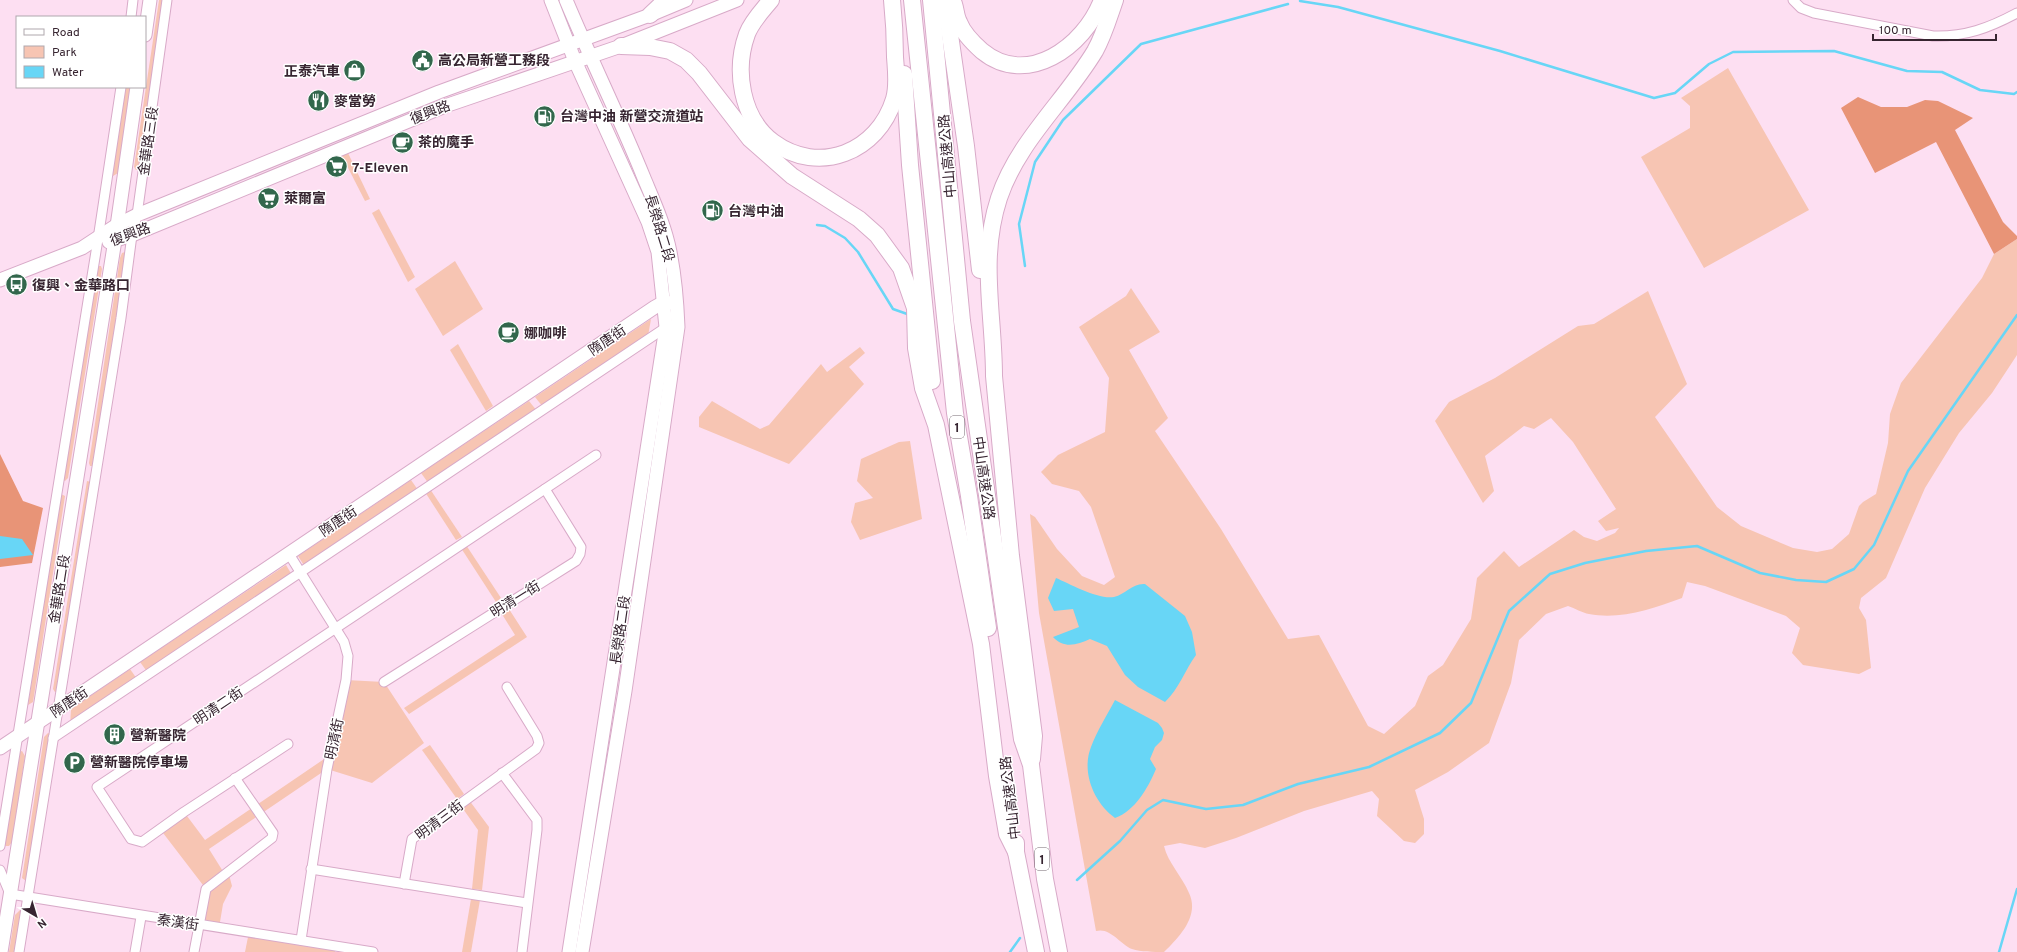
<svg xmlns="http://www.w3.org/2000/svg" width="2017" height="952" viewBox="0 0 2017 952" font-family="Overpass,'Noto Sans TC',sans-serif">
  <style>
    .green { fill: #f7c5b3 }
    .forest { fill: #e89477 }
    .water { fill: #68d6f6 }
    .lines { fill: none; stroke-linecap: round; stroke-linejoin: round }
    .stream { stroke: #68d6f6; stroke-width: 2.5 }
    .street-casing { stroke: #d8aac8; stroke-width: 11 }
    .secondary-casing { stroke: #d8aac8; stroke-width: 15 }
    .highway-casing { stroke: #d8aac8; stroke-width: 18 }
    .street { stroke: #fff; stroke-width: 9 }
    .secondary { stroke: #fff; stroke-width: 13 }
    .highway { stroke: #fff; stroke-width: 16 }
    .labels { text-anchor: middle; stroke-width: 3; stroke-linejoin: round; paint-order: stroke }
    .shield { fill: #fff; stroke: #73666f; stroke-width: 1 }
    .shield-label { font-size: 13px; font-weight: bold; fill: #372531 }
    .poi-label { font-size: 14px; font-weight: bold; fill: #372531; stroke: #fff; text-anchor: start }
    .street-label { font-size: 14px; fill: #372531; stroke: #fff }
  </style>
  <rect width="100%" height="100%" fill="#fddff2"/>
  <!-- green -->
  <g class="green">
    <polygon points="159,0 165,0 139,169 136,170 134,167"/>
    <polygon points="1728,68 1809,210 1704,268 1641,157 1690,128 1690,106 1681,98"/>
    <polygon points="124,87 130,87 118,173 113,176 111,175"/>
    <polygon points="348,153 370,199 365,201 342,156"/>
    <polygon points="379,209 415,277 408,282 372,213"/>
    <path d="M2017,239V355L1992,393L1959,433L1925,488L1886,578L1861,598L1859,608L1866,620L1871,668L1859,674L1803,665L1792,653L1800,628L1786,616L1705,586L1687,582L1682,598C1652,609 1620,620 1589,614C1582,613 1575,608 1568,606L1546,614L1519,640L1511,683L1489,743L1448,772L1415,790L1424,819V834L1415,843L1404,841L1377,816L1379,799L1372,791L1304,811L1236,838L1205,848L1180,843L1164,846C1168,863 1182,876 1189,893C1200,916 1179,937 1164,952C1153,952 1141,952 1132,949C1120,944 1110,927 1096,931L1039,613L1030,514L1035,517L1057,549L1082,576L1104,585L1115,577L1091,507L1079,491L1052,484L1041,472L1058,455L1105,432L1109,378L1079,327L1126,296L1131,288L1160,332L1129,350L1168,418L1155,431L1221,529L1288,639L1319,635L1368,726L1384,734L1415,706L1428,676L1443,665L1471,619L1477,578L1504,551L1519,567L1574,530L1584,537L1597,541L1615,533L1619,528L1606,531L1598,521L1616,509L1573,442L1551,418L1534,429L1524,426L1485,456L1494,491L1483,503L1435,421L1449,402L1495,378L1578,326L1594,324L1648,291L1687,384L1655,417L1717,507L1741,526L1793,548L1817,552L1832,549L1849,534L1859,506L1863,502L1876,494L1888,443L1890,414L1901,383L1982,278L1994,254Z"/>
    <polygon points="125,252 128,254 93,466 90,466 89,463 120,258 122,253"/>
    <polygon points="455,261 483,309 443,336 415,289"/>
    <polygon points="97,266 101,266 102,269 68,478 65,481 63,480"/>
    <polygon points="651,319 648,336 543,407 535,397"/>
    <polygon points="458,344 493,406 486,411 450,350"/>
    <polygon points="860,347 865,353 849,367 864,384 789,464 699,427 699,417 712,401 760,429 769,425 821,364 827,372"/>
    <polygon points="529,401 537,411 429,484 421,473"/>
    <polygon points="910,441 922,519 860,540 851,522 855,503 873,498 857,481 861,459 899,442"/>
    <polygon points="411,480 418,490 305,567 298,556"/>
    <polygon points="87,481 91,482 57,692 55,692 53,689"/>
    <polygon points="430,489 462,537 456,540 425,492"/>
    <polygon points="61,494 65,496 33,702 28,705"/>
    <polygon points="466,545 501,598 496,602 461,548"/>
    <polygon points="286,565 292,575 148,673 140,662"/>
    <polygon points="507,606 527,637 409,714 404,708 515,635 500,611"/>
    <polygon points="130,669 137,679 70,726 71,709"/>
    <polygon points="346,680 384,682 424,743 372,783 327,769 209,849 224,873 228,871 232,886 223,904 219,928 198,925 206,889 160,829 184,812 205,840 330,755"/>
    <polygon points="48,733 50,734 26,881 22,878 44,737"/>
    <polygon points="430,745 464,794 457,799 422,750"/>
    <polygon points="22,751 25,756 12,842 9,846 6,846 4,845 19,752"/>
    <polygon points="469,800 489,827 482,890 472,889 478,830 461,806"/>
    <polygon points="471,899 480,900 471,952 462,952"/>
    <polygon points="20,910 22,911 17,952 9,952 15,915"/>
    <polygon points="249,932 337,946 335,952 245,952"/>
  </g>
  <!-- forest -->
  <g class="forest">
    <polygon points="1858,97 1881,107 1907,107 1925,100 1938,101 1973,118 1955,130 2003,222 2017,236 2017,239 1994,254 1936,142 1875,173 1841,108"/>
    <polygon points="0,454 23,501 43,508 32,563 0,567"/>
  </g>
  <!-- water -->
  <g class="water">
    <polygon points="0,536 22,539 33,555 0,559"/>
    <path d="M1056,578C1070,584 1099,600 1114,597C1126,594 1132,583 1145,584L1185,616L1192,632L1196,655C1185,670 1179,689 1165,702L1138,687L1125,675L1107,646L1090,639C1077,645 1064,649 1053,637L1079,627L1073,609L1054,611L1048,598Z"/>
    <path d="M1115,700L1158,723L1162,728L1164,733L1162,740L1155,747L1150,759L1156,769C1148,788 1135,811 1115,818C1094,803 1081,772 1091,747C1097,731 1107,715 1115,700Z"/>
  </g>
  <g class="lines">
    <!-- stream -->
    <g class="stream">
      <polyline points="1300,1 1338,7 1500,51 1654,98 1675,93 1709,64 1733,52 1834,51 1907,71 1942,72 1980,90 2014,94 2017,92"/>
      <polyline points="817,225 825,226 845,238 858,252 893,309 910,315"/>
      <polyline points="1025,266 1019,224 1035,162 1063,120 1141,44 1288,4"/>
      <polyline points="1077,880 1120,841 1147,810 1163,800 1206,809 1243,805 1298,784 1369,767 1440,733 1471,703 1509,611 1550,574 1585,563 1646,551 1697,546 1760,573 1796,580 1826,582 1854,569 1874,545 1908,471 2017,315"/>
      <polyline points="1010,952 1020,938"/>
      <polyline points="1999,952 2017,889"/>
    </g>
    <defs>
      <g id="street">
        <path d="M1793,0L1801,8L1814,13L1933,36C1965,37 1989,28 2017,13"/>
        <polyline points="131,17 133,0"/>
        <polyline points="289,554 344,642 348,656 346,680 327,769 301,940"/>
        <polyline points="384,682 576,561 580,554 581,547 545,489"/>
        <polyline points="53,738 668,326"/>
        <polyline points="288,744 184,812 142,842 131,839 97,787 596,455"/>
        <polyline points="502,773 537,820 537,830 522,952"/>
        <polyline points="0,846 98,239 121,87"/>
        <polyline points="311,869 527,903"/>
        <polyline points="0,870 10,894 373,952"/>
        <polyline points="404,884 412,839 536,749 539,743 537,736 507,687"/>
        <polyline points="19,952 121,318 132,235 137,215 167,0"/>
        <polyline points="135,952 141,917"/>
        <polyline points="194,952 206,889 272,838 273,833 235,778"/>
      </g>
      <g id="secondary">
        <polyline points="551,0 575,61 648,222 658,252 666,327 569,952"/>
        <path d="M566,0C591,60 620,118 644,178C654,202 665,226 670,252C675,277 677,302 678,327L625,691L582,952"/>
        <polyline points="145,35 150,0"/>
        <polyline points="109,242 132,235 445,106 621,46 737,0"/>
        <polyline points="0,280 82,248 117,225 137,215 439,92 650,15 686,0"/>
        <polyline points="0,748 655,307 664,302 670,303"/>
        <polyline points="1,952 115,240 137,87"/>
      </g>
      <g id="highway">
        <path d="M771,0C762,11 752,21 747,34C734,70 741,118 773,142C819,176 878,152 894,99C898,86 896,71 895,57C895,38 894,19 892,0"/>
        <polyline points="912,0 955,413 969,496 988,628"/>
        <polyline points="931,0 962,321 1022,739 1031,765 1045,879 1059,952"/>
        <polyline points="945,0 966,146 980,270"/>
        <path d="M954,4C956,10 956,17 959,22C963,33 973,43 982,51C1027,88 1084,47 1102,0"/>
        <polyline points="650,15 666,0"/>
        <polyline points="621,46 650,47 670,51 686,60 699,73 750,139 792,176 859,219 877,235 901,268 915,308 916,348 923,388 936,425 981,644 997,776 1007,834 1016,852"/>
        <polyline points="904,74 910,165 932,381"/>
        <path d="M1032,759L1034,736L1011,556L994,376C994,315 979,259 999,198C1018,141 1065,101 1095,51C1104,35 1109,17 1115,0"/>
        <polyline points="1016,843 1016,852 1036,952"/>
      </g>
    </defs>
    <!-- street casing -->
    <use href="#street" class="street-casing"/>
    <!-- secondary casing -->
    <use href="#secondary" class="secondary-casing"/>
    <!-- highway casing -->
    <use href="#highway" class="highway-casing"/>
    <!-- street -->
    <use href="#street" class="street"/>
    <!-- secondary -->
    <use href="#secondary" class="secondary"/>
    <!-- highway -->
    <use href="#highway" class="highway"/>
  </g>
  <!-- icons -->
  <defs>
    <symbol id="civic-disc" viewBox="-11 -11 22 22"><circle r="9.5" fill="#32674c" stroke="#fff"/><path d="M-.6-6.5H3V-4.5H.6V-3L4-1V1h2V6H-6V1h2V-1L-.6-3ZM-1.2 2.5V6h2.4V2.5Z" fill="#fff"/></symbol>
    <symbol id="shop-disc" viewBox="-11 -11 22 22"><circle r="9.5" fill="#32674c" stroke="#fff"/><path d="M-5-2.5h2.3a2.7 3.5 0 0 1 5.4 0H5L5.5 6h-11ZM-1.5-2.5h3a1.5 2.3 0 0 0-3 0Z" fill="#fff"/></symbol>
    <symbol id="restaurant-disc" viewBox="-11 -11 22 22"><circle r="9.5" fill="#32674c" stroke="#fff"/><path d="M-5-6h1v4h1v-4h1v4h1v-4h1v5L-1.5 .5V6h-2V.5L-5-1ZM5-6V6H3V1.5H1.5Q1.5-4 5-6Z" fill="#fff"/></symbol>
    <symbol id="fuel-disc" viewBox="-11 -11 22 22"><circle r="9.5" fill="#32674c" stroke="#fff"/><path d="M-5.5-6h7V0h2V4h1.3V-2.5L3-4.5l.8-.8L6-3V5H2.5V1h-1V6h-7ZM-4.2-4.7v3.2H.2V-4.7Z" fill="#fff"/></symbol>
    <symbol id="cafe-disc" viewBox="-11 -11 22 22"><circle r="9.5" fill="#32674c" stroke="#fff"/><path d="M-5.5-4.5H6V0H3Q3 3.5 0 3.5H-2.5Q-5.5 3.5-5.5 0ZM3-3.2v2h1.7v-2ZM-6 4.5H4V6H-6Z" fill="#fff"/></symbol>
    <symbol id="supermarket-disc" viewBox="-11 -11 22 22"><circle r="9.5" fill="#32674c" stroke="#fff"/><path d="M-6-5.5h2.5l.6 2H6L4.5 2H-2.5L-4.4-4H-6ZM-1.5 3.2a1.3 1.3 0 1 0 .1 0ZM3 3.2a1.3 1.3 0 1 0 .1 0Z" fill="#fff"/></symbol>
    <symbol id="bus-disc" viewBox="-11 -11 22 22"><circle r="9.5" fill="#32674c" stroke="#fff"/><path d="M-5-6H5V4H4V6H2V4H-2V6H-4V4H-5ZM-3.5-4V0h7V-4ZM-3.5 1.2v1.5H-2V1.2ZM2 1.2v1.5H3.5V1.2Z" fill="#fff"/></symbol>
    <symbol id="building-disc" viewBox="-11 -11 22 22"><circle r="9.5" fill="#32674c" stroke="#fff"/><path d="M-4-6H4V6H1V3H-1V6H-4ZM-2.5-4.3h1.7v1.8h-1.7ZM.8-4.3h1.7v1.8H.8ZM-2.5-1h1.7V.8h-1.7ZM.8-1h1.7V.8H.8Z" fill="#fff"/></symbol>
    <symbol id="parking-disc" viewBox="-11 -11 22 22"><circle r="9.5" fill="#32674c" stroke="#fff"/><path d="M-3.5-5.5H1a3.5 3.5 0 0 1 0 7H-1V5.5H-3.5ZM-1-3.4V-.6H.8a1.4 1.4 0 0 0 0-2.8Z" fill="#fff"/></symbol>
  </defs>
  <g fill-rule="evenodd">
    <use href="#civic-disc" x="410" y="48" width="25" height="25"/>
    <use href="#shop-disc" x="342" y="58" width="25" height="25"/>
    <use href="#restaurant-disc" x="306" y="88" width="25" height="25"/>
    <use href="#fuel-disc" x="532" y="104" width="25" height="25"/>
    <use href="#cafe-disc" x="390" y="130" width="25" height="25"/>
    <use href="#supermarket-disc" x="324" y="154" width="25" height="25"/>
    <use href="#supermarket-disc" x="256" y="186" width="25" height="25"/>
    <use href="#fuel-disc" x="700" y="198" width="25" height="25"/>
    <use href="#bus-disc" x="4" y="272" width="25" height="25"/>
    <use href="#cafe-disc" x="496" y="320" width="25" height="25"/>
    <use href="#building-disc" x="102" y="722" width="25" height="25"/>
    <use href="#parking-disc" x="62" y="750" width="25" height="25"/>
  </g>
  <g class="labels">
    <!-- shield labels -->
    <g class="shield">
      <rect x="950" y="416" width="14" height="22" rx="3"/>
      <rect x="1035" y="848" width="14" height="22" rx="3"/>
    </g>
    <g class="shield-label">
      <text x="957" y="432">1</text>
      <text x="1042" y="864">1</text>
    </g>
    <!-- poi labels -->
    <g class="poi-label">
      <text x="438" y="65">高公局新營工務段</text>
      <text x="340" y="76" text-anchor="end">正泰汽車</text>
      <text x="334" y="106">麥當勞</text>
      <text x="560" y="121">台灣中油 新營交流道站</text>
      <text x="418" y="147">茶的魔手</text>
      <text x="352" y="172">7-Eleven</text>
      <text x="284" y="203">萊爾富</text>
      <text x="728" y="216">台灣中油</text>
      <text x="32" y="290">復興、金華路口</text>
      <text x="524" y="338">娜咖啡</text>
      <text x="130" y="740">營新醫院</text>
      <text x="90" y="767">營新醫院停車場</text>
    </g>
    <!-- street labels -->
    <g class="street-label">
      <text transform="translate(430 112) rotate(-21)" y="5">復興路</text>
      <text transform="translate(148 141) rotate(-82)" y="5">金華路三段</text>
      <text transform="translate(947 156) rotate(-95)" y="5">中山高速公路</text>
      <text transform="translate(660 228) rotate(73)" y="5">長榮路二段</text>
      <text transform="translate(130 234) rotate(-20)" y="5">復興路</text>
      <text transform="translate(607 340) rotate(-34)" y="5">隋唐街</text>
      <text transform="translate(984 478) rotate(82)" y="5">中山高速公路</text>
      <text transform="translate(338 521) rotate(-34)" y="5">隋唐街</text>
      <text transform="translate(59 589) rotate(-81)" y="5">金華路二段</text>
      <text transform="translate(515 599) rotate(-32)" y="5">明清一街</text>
      <text transform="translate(620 630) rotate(-82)" y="5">長榮路二段</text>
      <text transform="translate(69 702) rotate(-34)" y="5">隋唐街</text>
      <text transform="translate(218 706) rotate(-34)" y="5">明清二街</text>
      <text transform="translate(334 739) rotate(-78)" y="5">明清街</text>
      <text transform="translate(1010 798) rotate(-97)" y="5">中山高速公路</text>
      <text transform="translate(439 820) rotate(-37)" y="5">明清三街</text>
      <text transform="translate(178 922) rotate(8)" y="5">秦漢街</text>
    </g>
  </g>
  <!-- legend -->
  <rect x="16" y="16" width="130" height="72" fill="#ffffff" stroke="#afa8ad"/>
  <rect x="24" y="29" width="20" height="6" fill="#ffffff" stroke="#afa8ad"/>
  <text x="52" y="36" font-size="12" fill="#372531">Road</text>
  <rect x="24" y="46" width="20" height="12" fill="#f7c5b3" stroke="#afa8ad"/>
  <text x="52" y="56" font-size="12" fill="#372531">Park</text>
  <rect x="24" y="66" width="20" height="12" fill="#68d6f6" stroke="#afa8ad"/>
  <text x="52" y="76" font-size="12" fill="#372531">Water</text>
  <!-- north arrow -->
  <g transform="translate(36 916) rotate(142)" stroke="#ffffff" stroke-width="3" paint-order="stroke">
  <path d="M0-3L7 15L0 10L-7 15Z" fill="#372531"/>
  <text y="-6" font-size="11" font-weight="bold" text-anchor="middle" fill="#372531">N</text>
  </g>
  <!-- scale -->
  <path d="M1873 34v6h123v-6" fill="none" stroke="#372531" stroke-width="2"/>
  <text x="1879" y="34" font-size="12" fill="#372531" stroke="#ffffff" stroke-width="3" paint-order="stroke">100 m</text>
</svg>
